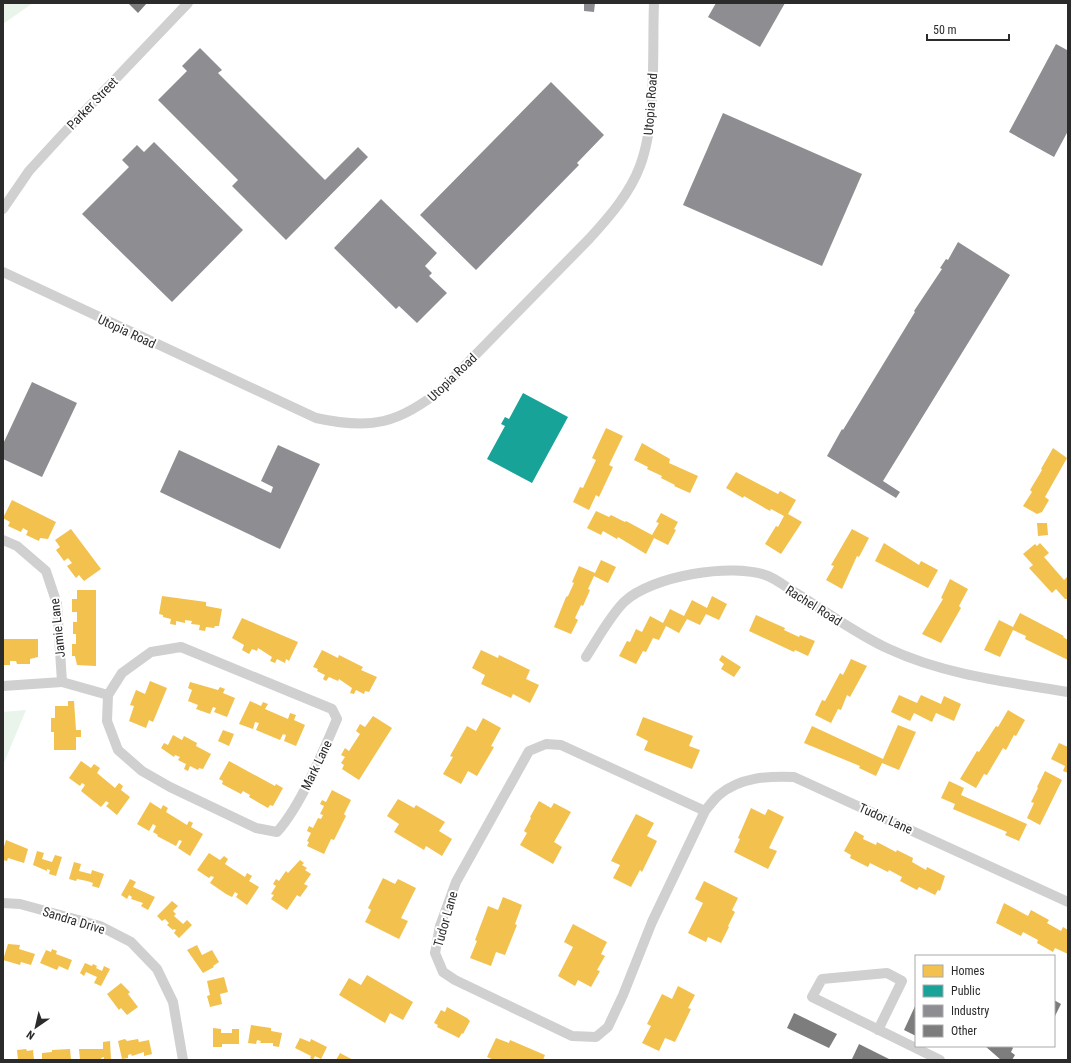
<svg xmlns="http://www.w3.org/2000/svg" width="1071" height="1063" viewBox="0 0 1071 1063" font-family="'Roboto Condensed',sans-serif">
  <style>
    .green { fill: #e9f4ea }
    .homes { fill: #f2c14e }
    .public { fill: #17a398 }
    .industry { fill: #8d8d92 }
    .building { fill: #7d7d7d }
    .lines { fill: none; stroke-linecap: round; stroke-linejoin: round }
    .minor { stroke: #d0d0d0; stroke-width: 10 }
    .labels { text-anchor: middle; stroke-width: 4; stroke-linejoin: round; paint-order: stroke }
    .street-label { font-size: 13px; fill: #2b2b2b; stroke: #fff }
  </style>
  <rect width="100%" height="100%" fill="#fff"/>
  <!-- green -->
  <g class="green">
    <polygon points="3,3 33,3 3,24"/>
    <polygon points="26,710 3,765 3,712"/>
  </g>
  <!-- homes -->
  <g class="homes">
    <polygon points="606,428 623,436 609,465 613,467 599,497 596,495 589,510 573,502 580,487 583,488 596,460 592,458"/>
    <polygon points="642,443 670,459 669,463 698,476 690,493 674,486 675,485 661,478 662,476 647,469 648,467 634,460"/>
    <polygon points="1053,448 1067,458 1045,497 1049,500 1042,512 1037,514 1023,506 1032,492 1030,490 1042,470 1041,469"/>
    <polygon points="736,472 778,494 780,491 796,500 788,514 802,522 781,554 765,544 776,526 778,527 784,516 771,509 770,511 744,496 743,498 726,488"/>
    <polygon points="12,500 56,522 48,539 40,538 39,541 26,535 28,531 23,528 21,532 8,526 10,522 3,518"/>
    <polygon points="596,511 609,517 611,515 625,522 626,521 652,535 659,523 656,522 661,513 678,522 674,529 676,530 668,545 654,538 646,554 618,537 617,539 603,531 601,535 587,528"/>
    <polygon points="1037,523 1047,523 1048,535 1038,536"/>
    <polygon points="71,529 101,569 84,581 79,575 76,578 67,566 72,563 68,558 64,561 56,550 60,547 55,540"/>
    <polygon points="852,529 869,538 859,557 857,556 842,589 826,580 834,566 831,565"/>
    <polygon points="884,543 919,565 921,561 938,570 928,588 875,561"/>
    <polygon points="1040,543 1049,553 1044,557 1064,580 1068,576 1068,599 1065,599 1056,589 1052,593 1029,568 1033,565 1023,554 1035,544 1037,546"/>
    <polygon points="601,560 616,567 608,583 594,576 588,589 590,590 583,606 581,605 575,618 578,620 571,634 554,627 566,597 568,596 574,583 572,582 579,566 595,573"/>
    <polygon points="950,579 968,589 959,606 961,608 941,643 922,634 943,599 941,598"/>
    <polygon points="77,590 96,590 96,666 77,665 75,656 72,656 72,644 76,644 76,634 73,634 73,622 77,622 77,612 72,612 72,599 77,599"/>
    <polygon points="162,596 206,602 206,606 222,609 219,626 215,626 214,628 206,627 205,631 199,630 200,625 191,624 192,621 185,620 185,623 176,621 176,625 170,624 171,619 163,617 163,615 159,614"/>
    <polygon points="712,596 727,604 719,620 706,614 700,625 687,619 679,633 666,626 659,640 653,638 646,652 643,651 636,664 619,656 627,641 630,642 636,629 642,632 650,616 663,623 670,609 684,616 692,600 707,608"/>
    <polygon points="1020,613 1064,636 1063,637 1068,640 1068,660 1025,639 1026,636 1013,630 1000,657 984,650 999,620 1013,627"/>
    <polygon points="756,615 785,628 784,630 799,637 800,635 815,641 808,656 795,650 794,652 749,631"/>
    <polygon points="242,618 298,642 289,661 286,659 285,663 277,659 275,663 270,661 272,657 258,648 257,651 252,649 249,654 242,650 244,645 232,638"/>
    <polygon points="3,639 38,639 38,657 30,659 30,664 17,664 16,661 10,661 10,665 3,665"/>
    <polygon points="322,650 338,658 339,655 363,667 361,670 377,677 369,692 365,691 364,694 356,690 354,694 350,693 352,688 339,679 338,681 329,677 326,681 323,679 325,675 317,671 318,669 313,667"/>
    <polygon points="481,650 498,658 499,655 530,670 526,679 539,685 530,703 513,694 511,698 481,684 485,675 472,668"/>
    <polygon points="722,655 741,667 734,677 721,669 724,664 719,660"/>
    <polygon points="851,659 867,666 850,697 847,695 841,710 838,709 831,723 815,715 822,700 825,701 840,673 843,675"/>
    <polygon points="150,681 167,688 153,722 149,720 146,728 129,721 134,706 130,705 136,690 145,694"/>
    <polygon points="190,682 218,690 220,687 225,689 223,693 235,698 227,717 214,712 216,708 213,707 210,714 196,709 198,705 188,701 192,690 188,688"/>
    <polygon points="899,695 917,703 921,695 941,704 944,696 961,704 954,721 936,713 932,722 914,713 910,721 891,712"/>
    <polygon points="68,701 74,701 76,730 81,730 81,737 76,737 76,750 54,750 54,732 51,732 51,718 55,718 55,706 68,706"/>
    <polygon points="250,701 261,706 263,702 268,704 265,709 288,719 290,713 296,715 294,720 305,725 296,746 284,741 286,735 283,734 280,740 256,730 259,723 255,722 253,729 239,724"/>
    <polygon points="1008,710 1025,720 1016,736 1014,735 1006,750 1003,748 987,775 984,774 976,788 960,779 977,751 979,752 996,726 998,727"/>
    <polygon points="373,716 392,728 359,780 342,769 344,765 341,763 345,757 341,755 345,748 349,751 360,734 356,731 360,724 365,727"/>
    <polygon points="643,717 693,736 689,746 700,750 692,769 644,750 648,741 636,735"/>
    <polygon points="483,718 501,728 491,746 494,747 477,776 468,771 461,784 443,774 453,757 450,756 467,726 476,731"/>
    <polygon points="898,725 916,732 899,770 882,763 876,776 859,768 860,766 804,743 812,726 883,759"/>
    <polygon points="223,730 234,734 229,746 218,741"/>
    <polygon points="173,735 182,740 184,736 197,743 196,746 211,754 203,769 199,768 198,770 190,766 188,771 184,769 186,764 178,760 180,757 175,755 174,757 161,748 164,743 168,745"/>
    <polygon points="1059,743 1068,747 1068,773 1063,771 1065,766 1051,759"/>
    <polygon points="81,761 91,768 94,764 100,768 97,773 115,788 119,783 123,786 121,790 130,797 117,815 106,806 109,803 106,801 101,807 81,791 85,785 82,783 80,786 69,778"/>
    <polygon points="229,761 275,786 276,784 283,788 273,806 270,805 268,808 249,797 250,795 243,791 241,794 222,784 223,781 219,779"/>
    <polygon points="1045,771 1062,780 1040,825 1027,818 1034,803 1031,802 1038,788 1037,787"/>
    <polygon points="949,781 964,788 961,795 1027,824 1019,841 1005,835 1007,832 953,809 955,804 941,798"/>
    <polygon points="332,790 351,800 344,814 346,816 334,840 331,839 324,854 307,846 309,842 307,841 311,833 307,831 309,826 313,828 318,818 321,819 323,815 320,814 324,806 320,804 322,800 326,802"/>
    <polygon points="398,799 414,808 416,805 445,822 439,831 452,839 442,856 426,846 424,850 394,832 399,824 387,816"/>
    <polygon points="539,801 551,808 554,803 571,812 554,842 562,847 553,864 520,845 527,833 524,831 531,818 530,817"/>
    <polygon points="150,802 161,809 163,805 168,808 166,812 187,825 189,821 193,823 191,827 203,834 190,856 178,848 182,841 179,840 176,846 157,836 158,835 153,832 156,826 153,824 149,831 137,824"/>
    <polygon points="751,808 765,815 768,809 784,817 769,848 777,851 768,869 734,852 740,839 738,838"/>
    <polygon points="636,814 654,823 647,836 657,841 642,872 640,870 631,887 613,878 620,865 611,861"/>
    <polygon points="855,831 864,836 863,839 876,845 877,842 896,852 897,850 913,858 912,862 926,870 927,867 945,876 940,891 938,890 935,895 919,887 917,890 900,881 902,877 889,870 888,872 870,863 868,867 850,858 851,855 844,851"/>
    <polygon points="6,840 28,849 24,863 8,858 7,861 3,860 3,850"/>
    <polygon points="37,851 44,853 42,859 52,862 55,855 62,857 56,876 49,874 50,870 47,869 47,871 33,865"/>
    <polygon points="209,853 220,860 224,856 228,859 225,864 245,877 247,873 252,876 249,881 259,887 247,905 236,897 238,894 235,892 232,897 226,894 210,883 214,877 211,876 209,878 197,870"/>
    <polygon points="300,860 304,863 302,865 307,868 305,870 311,874 304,884 308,886 300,897 297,895 287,910 271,899 274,895 271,894 276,886 273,884 276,879 279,881 286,871 288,873"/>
    <polygon points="74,862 81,864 79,871 91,874 92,870 104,874 99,888 92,886 93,883 87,881 77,879 76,881 69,879"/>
    <polygon points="383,878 395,884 398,879 416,888 401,918 408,921 399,939 365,922 371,910 368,908"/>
    <polygon points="130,879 136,882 133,887 155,897 148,910 141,906 143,903 131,899 132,897 129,895 127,899 121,895"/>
    <polygon points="704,881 738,898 732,910 735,912 728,926 729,927 721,943 708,937 706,942 688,933 703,903 695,899"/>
    <polygon points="503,897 522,905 515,924 517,925 505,955 496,952 491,966 470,958 477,941 475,940 488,906 498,910"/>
    <polygon points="172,901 178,906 173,911 176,914 174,916 183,924 187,920 192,925 179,938 174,933 176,930 174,929 173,930 167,925 169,923 165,919 162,921 157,916"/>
    <polygon points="1004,903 1028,916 1031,910 1049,920 1047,923 1061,931 1063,927 1068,930 1068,954 1055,948 1053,952 1037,943 1038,940 1023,932 1021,936 996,923"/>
    <polygon points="573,924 607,942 601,954 605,956 597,970 600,971 591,987 578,980 575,986 558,976 573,947 564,942"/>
    <polygon points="8,944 20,945 19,949 35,954 31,965 21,962 20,965 3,960"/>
    <polygon points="197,945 202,955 212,950 219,962 213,966 214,967 203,973 187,950"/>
    <polygon points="52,949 57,951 56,954 72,960 68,970 59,966 57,970 40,963 46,950 51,952"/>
    <polygon points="85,963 92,966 93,964 97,966 96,968 102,971 104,966 110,969 101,986 94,983 97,977 86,972 84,976 80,973"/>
    <polygon points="367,975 413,1002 403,1020 390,1013 385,1023 339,995 349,978 361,985"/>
    <polygon points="224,977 228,992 220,994 222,1004 210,1007 207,996 210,995 207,981"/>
    <polygon points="121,983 130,992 128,994 138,1007 127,1015 121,1008 119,1010 107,994"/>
    <polygon points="678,986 695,995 688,1008 691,1009 675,1042 665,1038 659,1051 642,1043 651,1026 647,1024 662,994 672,999"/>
    <polygon points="447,1007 467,1018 470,1021 463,1034 462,1033 459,1038 437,1027 438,1025 434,1023 441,1010 445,1012"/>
    <polygon points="251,1025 271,1028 271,1031 282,1033 279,1047 273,1046 273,1043 260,1043 261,1041 257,1040 256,1044 248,1043"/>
    <polygon points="213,1028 221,1029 221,1033 232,1033 232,1029 239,1029 239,1044 222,1044 222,1047 213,1047"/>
    <polygon points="300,1038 310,1042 311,1039 327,1047 321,1059 315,1056 313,1060 310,1058 311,1056 295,1048"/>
    <polygon points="496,1038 509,1043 510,1040 545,1055 543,1060 494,1060 487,1057"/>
    <polygon points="125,1039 127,1041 138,1039 139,1042 149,1040 152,1054 144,1056 144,1052 132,1056 131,1054 128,1055 128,1058 122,1059 118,1041"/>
    <polygon points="110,1041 111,1060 104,1060 104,1057 101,1058 101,1060 80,1060 79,1049 103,1049 103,1042"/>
    <polygon points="26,1049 27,1051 33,1050 34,1060 18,1060 17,1050"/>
    <polygon points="70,1049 71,1060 42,1060 42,1053 52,1052 52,1050"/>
    <polygon points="340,1053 353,1060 336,1060"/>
  </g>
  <!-- public -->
  <polygon class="public" points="523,393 568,417 532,483 487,459 505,426 501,424 505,417 509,419"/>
  <!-- industry -->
  <g class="industry">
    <polygon points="584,3 595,3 594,12 584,11"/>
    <polygon points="716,3 785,3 760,47 708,17"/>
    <polygon points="1056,44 1067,50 1068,47 1068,131 1054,157 1009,132"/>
    <polygon points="200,48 222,70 218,73 325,180 358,147 368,157 286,240 232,186 238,180 158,100 187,71 182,66"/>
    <polygon points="551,82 604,135 577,163 579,165 476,270 420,215"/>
    <polygon points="723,113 862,174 822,266 683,205"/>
    <polygon points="154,142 243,230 172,302 82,214 129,167 122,160 137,145 144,152"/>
    <polygon points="381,199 437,253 425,266 432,273 429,276 447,293 417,323 399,306 396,309 334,248"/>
    <polygon points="958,242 1010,275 883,481 900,492 896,498 827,456 842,429 843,430 915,312 914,311 942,269 940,268 946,259 948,260"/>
    <polygon points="32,382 77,403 42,477 3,459 3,444"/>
    <polygon points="278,445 320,464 280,549 160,492 179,450 271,493 273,487 261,481"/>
  </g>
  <!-- building -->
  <g class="building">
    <polygon points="128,3 147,3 138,13"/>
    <polygon points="1054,1000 1061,1004 1054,1018"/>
    <polygon points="916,1004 916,1036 904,1030"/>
    <polygon points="794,1013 837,1034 829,1048 787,1028"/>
    <polygon points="859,1044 891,1060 852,1059"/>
    <polygon points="985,1046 1011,1046 1013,1048 1011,1052 1015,1055 1012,1060 1001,1060"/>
  </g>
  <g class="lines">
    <!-- minor -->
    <g class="minor">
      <polyline points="3,209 29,171 61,136 188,3"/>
      <path d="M3,272L316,418C371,430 399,424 443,388L590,238C610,216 630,193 640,166C657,121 652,52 654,3"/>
      <polyline points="3,540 17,546 46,571 57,604 62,682 3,686"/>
      <path d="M181,647L332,709L337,719C322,754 301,805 277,832L256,828L170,787L142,771L118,750L107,721L108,695L122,673L151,652Z"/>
      <path d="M586,657C597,640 610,616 624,602C651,576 733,562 768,576C778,580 787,588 796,593C827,612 856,634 889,649C945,675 1008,682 1068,692"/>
      <polyline points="62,682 108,695"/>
      <path d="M705,811L652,922L623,995L608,1027L596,1037L572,1036L455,980L443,972L435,953L440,926L456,882L529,751L546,744L561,745L705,811C709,806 714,799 719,795C740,777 768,776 794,777L1068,902"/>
      <polyline points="3,903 20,904 100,926 131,942 157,969 173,1002 183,1060"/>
      <polyline points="878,1030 902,981 887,973 822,979 812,997 940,1060"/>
    </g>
  </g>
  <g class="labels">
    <!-- street labels -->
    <g class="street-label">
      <text transform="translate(92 103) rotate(-46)" y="5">Parker Street</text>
      <text transform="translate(650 104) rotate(-86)" y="5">Utopia Road</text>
      <text transform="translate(127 331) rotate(25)" y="5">Utopia Road</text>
      <text transform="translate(452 377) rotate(-44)" y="5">Utopia Road</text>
      <text transform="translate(814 605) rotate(32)" y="5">Rachel Road</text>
      <text transform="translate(57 628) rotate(-96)" y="5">Jamie Lane</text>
      <text transform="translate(316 765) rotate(-64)" y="5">Mark Lane</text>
      <text transform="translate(886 818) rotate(24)" y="5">Tudor Lane</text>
      <text transform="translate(445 919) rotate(-74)" y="5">Tudor Lane</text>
      <text transform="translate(74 920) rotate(17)" y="5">Sandra Drive</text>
    </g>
  </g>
  <!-- border -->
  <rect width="1071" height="1063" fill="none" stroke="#2b2b2b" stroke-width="8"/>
  <!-- legend -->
  <rect x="915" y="955" width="140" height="92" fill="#ffffff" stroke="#aaaaaa"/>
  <rect x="923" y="965" width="20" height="12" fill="#f2c14e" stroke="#aaaaaa"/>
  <text x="951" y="975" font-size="12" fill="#2b2b2b">Homes</text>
  <rect x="923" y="985" width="20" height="12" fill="#17a398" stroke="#aaaaaa"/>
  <text x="951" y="995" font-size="12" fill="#2b2b2b">Public</text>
  <rect x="923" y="1005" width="20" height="12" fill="#8d8d92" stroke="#aaaaaa"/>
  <text x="951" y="1015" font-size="12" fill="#2b2b2b">Industry</text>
  <rect x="923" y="1025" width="20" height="12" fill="#7d7d7d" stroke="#aaaaaa"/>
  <text x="951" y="1035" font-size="12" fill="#2b2b2b">Other</text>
  <!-- north arrow -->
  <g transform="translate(36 1027) rotate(214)" stroke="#ffffff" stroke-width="3" paint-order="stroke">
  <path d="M0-3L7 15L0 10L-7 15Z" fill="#2b2b2b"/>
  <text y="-6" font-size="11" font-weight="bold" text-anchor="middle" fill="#2b2b2b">N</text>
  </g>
  <!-- scale -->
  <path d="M927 34v6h82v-6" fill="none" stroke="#2b2b2b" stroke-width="2"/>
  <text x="933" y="34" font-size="12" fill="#2b2b2b" stroke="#ffffff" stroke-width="3" paint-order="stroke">50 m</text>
</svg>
